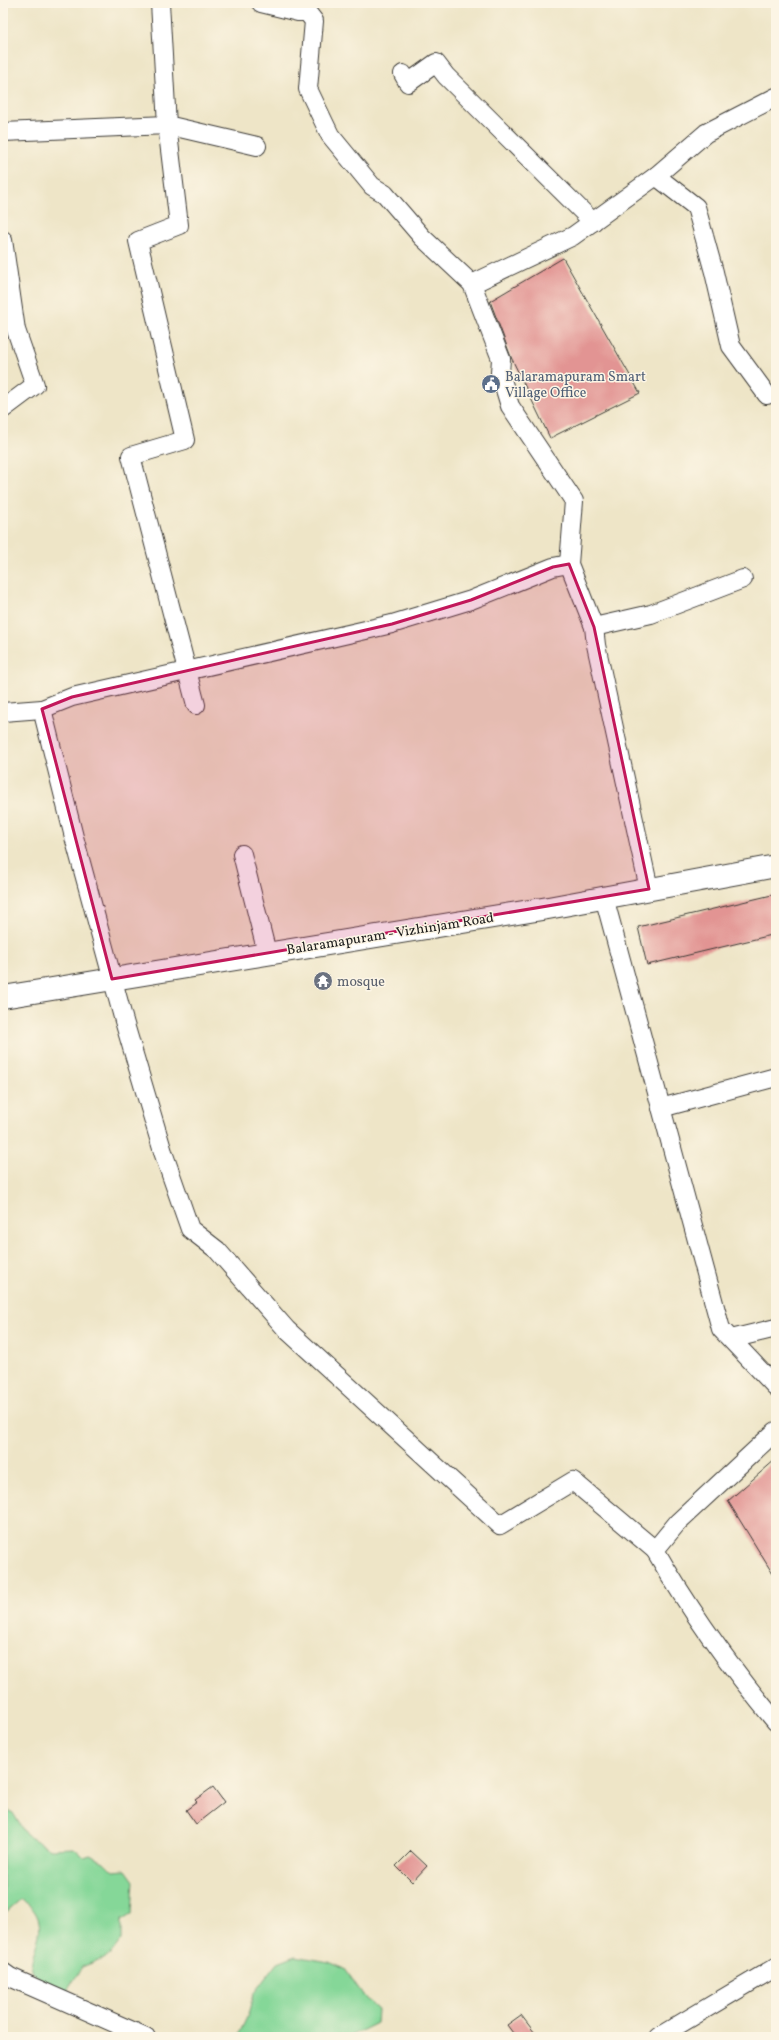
<svg xmlns="http://www.w3.org/2000/svg" width="779" height="2040" viewBox="0 0 779 2040" font-family="Vollkorn,serif">
  <style>
    .green { fill: #85d798; stroke: #507a5a }
    .building { fill: #e29493 }
    .lines { fill: none; stroke-linecap: round; stroke-linejoin: round }
    .street-casing { stroke: #3c3a36; stroke-width: 20 }
    .secondary-casing { stroke: #3c3a36; stroke-width: 24 }
    .street { stroke: #fff; stroke-width: 18 }
    .secondary { stroke: #fff; stroke-width: 22 }
    .marked { fill: #c2185b; fill-opacity: 0.2; stroke: #c2185b; stroke-width: 3; stroke-linejoin: round }
    .labels { text-anchor: middle; stroke-width: 3; stroke-linejoin: round; paint-order: stroke }
    .service-label { font-size: 14px; fill: #4e5e75; stroke: #fcf5e5; text-anchor: start }
    .street-label { font-size: 14px; fill: #1c1c1c; stroke: #fcf5e5 }
    .worship-label { font-size: 14px; fill: #5b616d; stroke: #fcf5e5; text-anchor: start }
  </style>
  <rect width="100%" height="100%" fill="#fcf5e5"/>
  <filter id="ink" filterUnits="userSpaceOnUse"><feTurbulence type="fractalNoise" baseFrequency=".025" numOctaves="2"/><feDisplacementMap in="SourceGraphic" scale="8" xChannelSelector="R" yChannelSelector="G"/><feConvolveMatrix kernelMatrix="1 2 1 2 8 2 1 2 1" color-interpolation-filters="sRGB"/></filter>
  <filter id="wash" filterUnits="userSpaceOnUse"><feTurbulence type="fractalNoise" baseFrequency=".012" numOctaves="4" result="noise"/><feDisplacementMap in="SourceGraphic" scale="16" xChannelSelector="R" yChannelSelector="G"/><feGaussianBlur stdDeviation="0.9" result="paint"/><feColorMatrix in="noise" values="0 0 0 0 0 0 0 0 0 0 0 0 0 0 0 0 0 1.4 0 .05"/><feComposite in="paint" operator="in"/></filter>
  <g filter="url(#wash)">
    <rect width="100%" height="100%" fill="#eee5c7"/>
    <!-- green -->
    <g class="green">
      <path d="M3,1808L13,1813L26,1835L51,1849L74,1848L84,1857L90,1855L104,1862L113,1871L126,1870L134,1881L132,1914L121,1921V1940L113,1951L104,1959L82,1967L67,1991C57,1987 44,1984 36,1976C18,1958 63,1926 21,1899L6,1912L3,1898Z"/>
      <polygon points="295,1956 329,1962 345,1969 366,1999 378,2010 377,2023 349,2037 242,2037 239,2034 249,2013 253,1994 277,1963"/>
    </g>
    <g id="blocks">
      <!-- building -->
      <g class="building">
        <polygon points="563,258 640,393 550,438 511,357 490,301"/>
        <polygon points="776,894 776,934 647,965 638,927"/>
        <polygon points="776,1459 776,1579 728,1501"/>
        <polygon points="213,1787 224,1802 196,1824 186,1810 197,1802 195,1800"/>
        <polygon points="411,1851 427,1866 412,1882 396,1866"/>
        <polygon points="521,2015 538,2037 516,2037 507,2025"/>
      </g>
    </g>
  </g>
  <g filter="url(#ink)">
    <use href="#blocks" fill-opacity="0" stroke="#3c3a36" stroke-width="1"/>
    <g class="lines">
      <defs>
        <g id="street">
          <polyline points="160,3 167,125 257,146"/>
          <polyline points="261,3 298,12 307,12 314,21 308,89 330,135 372,186 385,194 422,237 472,284 501,359 500,373 510,406 574,501 569,564 594,627 596,645 649,889"/>
          <polyline points="403,74 408,83 436,63 446,76 593,222"/>
          <polyline points="3,132 167,125 179,225 138,241 185,440 131,456 196,705"/>
          <polyline points="656,176 696,207 714,272 731,346 767,395"/>
          <polyline points="3,240 16,330 35,385 3,409"/>
          <polyline points="472,284 573,236 656,176 706,133 776,97"/>
          <polyline points="594,627 651,614 743,579"/>
          <polyline points="42,709 74,837 124,1021 163,1152 190,1229 217,1250 287,1330 500,1525 573,1481 655,1550"/>
          <polyline points="3,712 42,709 72,697 392,624 471,600 553,567 569,564"/>
          <polyline points="242,854 267,953"/>
          <polyline points="604,897 721,1329 776,1387"/>
          <polyline points="661,1108 776,1077"/>
          <polyline points="731,1339 776,1328"/>
          <path d="M776,1431L678,1522L655,1550C690,1611 731,1668 776,1722"/>
          <polyline points="3,1972 10,1977 146,2037"/>
          <polyline points="658,2037 776,1967"/>
        </g>
        <polyline id="secondary" points="3,997 548,908 776,866"/>
      </defs>
      <!-- street casing -->
      <use href="#street" class="street-casing"/>
      <!-- secondary casing -->
      <use href="#secondary" class="secondary-casing"/>
      <!-- street -->
      <use href="#street" class="street"/>
      <!-- secondary -->
      <use href="#secondary" class="secondary"/>
    </g>
  </g>
  <!-- marked area -->
  <path class="marked" d="M569,564L594,627L649,889L112,979L42,709L72,697L392,624L471,600L553,567Z"/>
  <!-- icons -->
  <defs>
    <symbol id="civic-disc" viewBox="-11 -11 22 22"><circle r="9.5" fill="#5c6f8a" stroke="#fcf5e5"/><path d="M-.6-6.5H3V-4.5H.6V-3L4-1V1h2V6H-6V1h2V-1L-.6-3ZM-1.2 2.5V6h2.4V2.5Z" fill="#fff"/></symbol>
    <symbol id="temple-disc" viewBox="-11 -11 22 22"><circle r="9.5" fill="#6b7280" stroke="#fcf5e5"/><path d="M0-6L5-2H3V0L6.5 2.5H4V6H1.5V3h-3V6H-4V2.5H-6.5L-3 0V-2H-5Z" fill="#fff"/></symbol>
  </defs>
  <g fill-rule="evenodd">
    <use href="#civic-disc" x="480" y="373" width="22" height="22"/>
    <use href="#temple-disc" x="312" y="970" width="22" height="22"/>
  </g>
  <g class="labels">
    <!-- service labels -->
    <g class="service-label">
      <text x="505" y="381">Balaramapuram Smart<tspan x="505" dy="16">Village Office</tspan></text>
    </g>
    <!-- street labels -->
    <g class="street-label">
      <text transform="translate(390 933) rotate(-9)" y="5">Balaramapuram - Vizhinjam Road</text>
    </g>
    <!-- worship labels -->
    <g class="worship-label">
      <text x="337" y="986">mosque</text>
    </g>
  </g>
  <!-- margin -->
  <rect width="779" height="2040" fill="none" stroke="#fcf5e5" stroke-width="16"/>
</svg>
